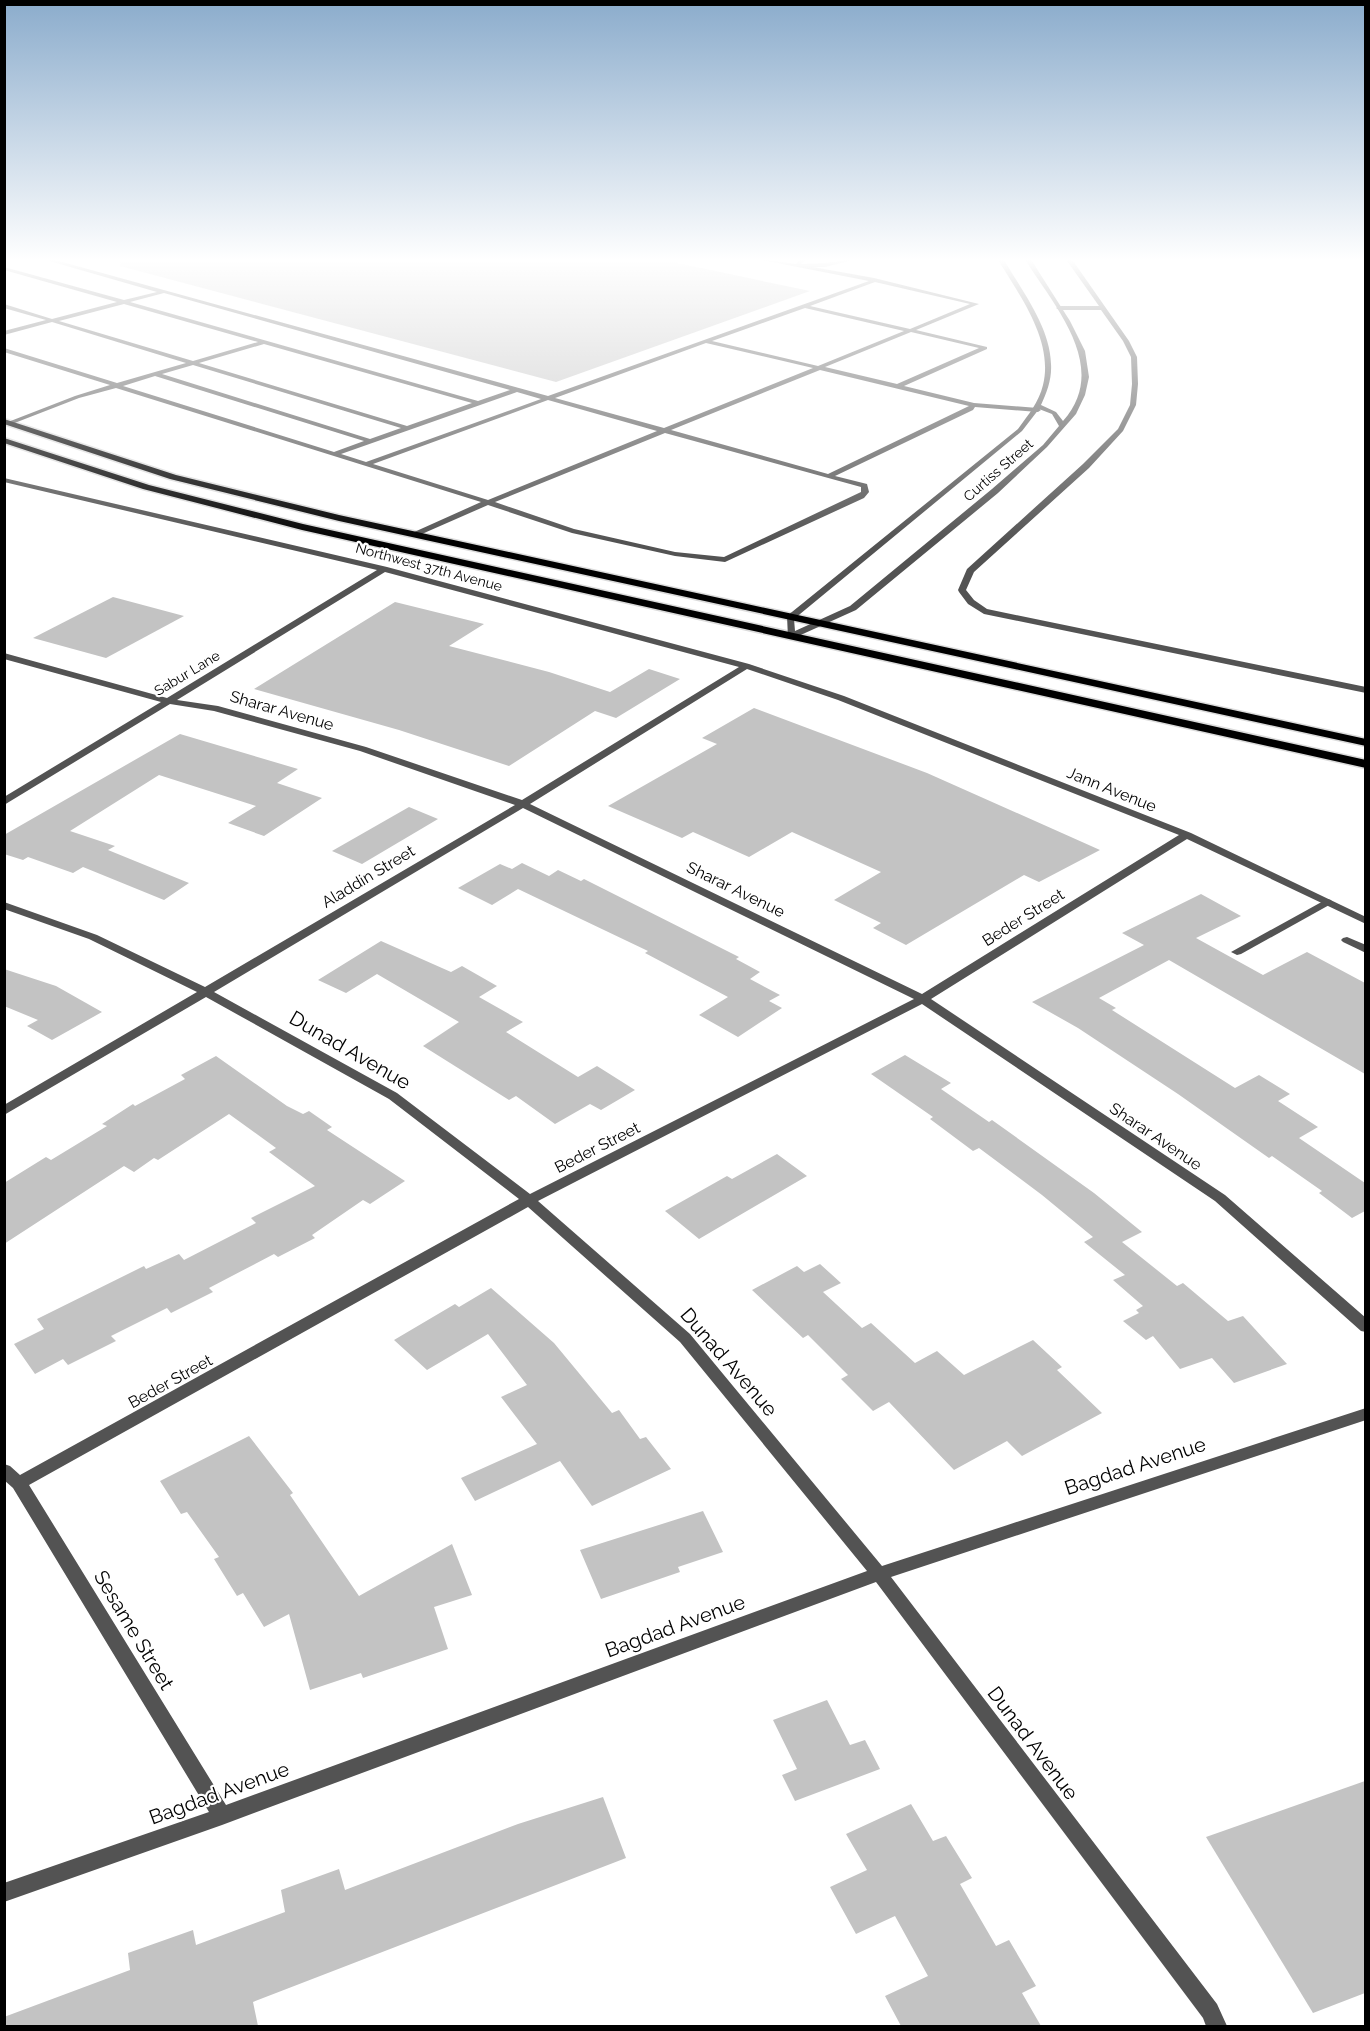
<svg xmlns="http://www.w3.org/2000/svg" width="1370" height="2031" viewBox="0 0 1370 2031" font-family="Raleway,sans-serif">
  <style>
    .building { fill: #c3c3c3 }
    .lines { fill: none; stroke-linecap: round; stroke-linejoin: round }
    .primary-casing { stroke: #dbdbdb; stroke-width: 3 }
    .service { fill: #535353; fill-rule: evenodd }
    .minor { fill: #535353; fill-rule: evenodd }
    .tertiary { fill: #535353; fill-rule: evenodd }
    .primary { fill: #000; fill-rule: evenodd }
    .labels { text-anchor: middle; stroke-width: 4.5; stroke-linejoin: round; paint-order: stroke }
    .far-street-label { font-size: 14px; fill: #000; stroke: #fff }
    .street-label { font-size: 16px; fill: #000; stroke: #fff }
    .near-street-label { font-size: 20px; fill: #000; stroke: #fff }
  </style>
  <rect width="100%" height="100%" fill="#fff"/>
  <!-- building -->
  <g class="building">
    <polygon points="121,258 653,258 810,291 556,382 120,266"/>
    <polygon points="113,597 184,616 106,658 33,638"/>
    <polygon points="395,602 484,624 449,646 549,672 610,692 649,669 680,679 616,718 595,711 509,766 399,730 254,689"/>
    <polygon points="754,708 927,773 1100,850 1039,882 1024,875 906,945 873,928 881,923 834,900 881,872 792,832 749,857 693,832 682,838 608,806 717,744 702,738"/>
    <polygon points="180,734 298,769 277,783 322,798 264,836 228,823 256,806 159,775 70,831 115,846 108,850 189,883 164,900 83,867 73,873 28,857 23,860 4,854 4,835"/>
    <polygon points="409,807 438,819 362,864 332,851"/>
    <polygon points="522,863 549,876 558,870 581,881 584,879 739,957 736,959 760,972 750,979 780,995 769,1001 782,1008 738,1037 699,1015 728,997 645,953 648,951 518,889 492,905 458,888 500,864 512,869"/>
    <polygon points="1201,894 1241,916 1196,938 1263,975 1307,952 1365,983 1365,1074 1169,960 1099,998 1116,1008 1112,1010 1235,1088 1259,1075 1290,1094 1278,1101 1318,1127 1299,1138 1365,1183 1365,1211 1352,1218 1319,1193 1322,1191 1272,1156 1269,1158 1178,1094 1078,1028 1032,1002 1144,945 1122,933"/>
    <polygon points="381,941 451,972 462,966 497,986 479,997 523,1022 506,1032 578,1077 597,1066 635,1090 601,1110 590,1104 555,1124 516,1096 509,1100 423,1046 459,1022 377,974 346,993 318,980"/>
    <polygon points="4,969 56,986 102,1012 52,1040 27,1026 38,1020 4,1006"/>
    <polygon points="905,1055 951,1083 941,1089 989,1122 992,1120 1094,1193 1142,1232 1122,1242 1177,1286 1183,1283 1228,1321 1243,1316 1287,1364 1234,1383 1212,1358 1180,1369 1153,1336 1146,1340 1123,1321 1139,1313 1136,1310 1143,1306 1113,1280 1125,1275 1084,1242 1093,1237 1042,1195 979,1148 973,1151 930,1119 933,1117 871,1074"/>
    <polygon points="216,1056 287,1106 303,1114 309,1111 332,1127 327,1130 405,1181 370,1204 363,1200 312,1235 315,1238 278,1257 274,1254 209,1288 213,1292 171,1313 167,1308 111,1336 116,1341 68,1365 63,1359 35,1374 14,1344 44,1329 37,1319 144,1266 146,1269 179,1254 184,1260 256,1223 251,1218 315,1186 269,1152 276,1148 229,1114 158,1160 154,1158 134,1172 124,1166 4,1244 4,1183 46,1157 51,1160 107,1126 102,1124 133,1104 135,1106 185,1079 181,1075"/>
    <polygon points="777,1154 807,1176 699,1239 665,1211 727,1176 732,1179"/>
    <polygon points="820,1264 841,1283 823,1292 862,1328 871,1323 915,1363 937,1351 964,1375 1033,1340 1062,1367 1057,1370 1102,1413 1022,1456 1007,1441 954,1470 889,1402 873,1411 841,1379 848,1375 808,1335 803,1338 752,1290 797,1266 804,1272"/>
    <polygon points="491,1288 554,1343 612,1413 619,1410 640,1439 646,1437 671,1469 592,1506 560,1461 475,1501 461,1478 537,1444 501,1397 527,1385 488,1334 427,1370 394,1340 455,1304 459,1307"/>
    <polygon points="249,1436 293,1493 290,1495 359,1596 452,1544 472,1595 434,1607 448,1649 363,1678 361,1673 310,1690 289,1614 264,1627 243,1593 237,1596 214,1559 219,1557 187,1512 181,1514 160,1481"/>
    <polygon points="703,1511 723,1552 678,1567 680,1572 601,1599 580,1550"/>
    <polygon points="827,1700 850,1745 865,1740 880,1769 795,1801 782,1775 797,1769 773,1720"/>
    <polygon points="1365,1781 1365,1993 1313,2013 1206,1837"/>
    <polygon points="603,1797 626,1858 253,2002 258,2026 4,2026 4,2017 130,1970 128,1953 193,1930 196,1945 285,1912 281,1890 339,1869 345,1890 518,1824"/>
    <polygon points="911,1804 933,1841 946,1836 972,1878 960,1884 996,1946 1009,1940 1036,1986 1022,1993 1041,2026 901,2026 885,1996 928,1976 895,1916 856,1934 830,1887 867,1870 846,1834"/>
  </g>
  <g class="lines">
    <defs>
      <g id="primary">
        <polygon points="4,419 176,475 339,515 1366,739 1366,746 339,521 170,479 4,424"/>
        <polygon points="4,438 149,485 303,524 1366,760 1366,768 302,530 143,489 4,443"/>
      </g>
    </defs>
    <!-- primary casing -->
    <use href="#primary" class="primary-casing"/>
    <!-- service -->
    <g class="service">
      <path d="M39,258H48L548,396L869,281L752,258L796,264L801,258H807L801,264L825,263L861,258L825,267H813L874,278L979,304L916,330L987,347V349L904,386L974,403L1038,408L1041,410L1038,412L975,407L973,410L835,476L867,484L869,492L864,498L725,562L675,556L572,533L488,505L415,537L411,535L412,533L481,502L116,388L79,398L12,424H8V422L75,396L110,385L4,352V348L117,383L186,363L52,322L4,335V331L46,320L4,308V304L52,319L117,302L4,270V267L124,300L157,292ZM875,282L970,304L910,329L810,306ZM164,293L510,390L478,401L130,302ZM124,304L258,342L193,361L59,321ZM805,308L904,331L818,366L712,341ZM911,332L979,348L897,384L825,367ZM706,343L813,368L664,428L555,398ZM264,344L472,403L407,426L199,363ZM193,365L401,428L370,439L162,374ZM820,370L969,406L828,474L671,430ZM155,376L364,441L334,452L123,386ZM517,392L541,399L366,462L341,454ZM548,400L657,431L488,500L373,464ZM665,433L861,487V492L724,557L675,552L574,529L495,502Z"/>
      <polygon points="1065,258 1071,258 1129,341 1137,357 1138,384 1136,405 1123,431 1089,468 974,572 966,590 974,600 987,609 1366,687 1366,693 984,614 968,604 959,592 958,590 967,569 1083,464 1118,429 1130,405 1132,384 1131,357 1123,341 1101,310 1059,310 1056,308 1059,306 1099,306"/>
      <polygon points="1327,899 1331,900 1332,902 1331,904 1241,954 1237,955 1231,952"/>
      <polygon points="1347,937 1366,945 1366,953 1343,942 1341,940 1343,938"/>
    </g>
    <!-- minor -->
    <path class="minor" d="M4,478L387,567L749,664L844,696L1191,833L1366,917V924L1187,839L931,999L1225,1195L1366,1318V1332L1361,1331L1215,1201L922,1004L538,1201L690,1334L882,1566L1366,1408V1420L891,1577L1217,2004L1227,2026H1206L1203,2018L876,1582L222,1825L4,1902V1883L209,1812L13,1488L4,1480V1464L10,1466L20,1475L519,1199L389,1099L206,997L4,1115V1105L197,992L89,939L4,909V902L97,935L205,987L515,805L360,751L214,711L170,704L4,805V797L161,702L4,659V653L167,698L377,570L4,482ZM385,572L739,667L522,800L366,747L218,706L177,700ZM747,669L838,700L1179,835L922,994L530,804ZM523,808L914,999L530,1194L397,1093L214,992ZM528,1207L680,1342L867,1571L226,1805L29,1485Z"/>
    <!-- tertiary -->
    <path class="tertiary" d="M997,258H1003C1021,290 1050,326 1051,364C1052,379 1047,392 1041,405L1056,412L1063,421C1111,367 1054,306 1024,258H1030L1070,321L1085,351L1089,377L1085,395L1076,414L1047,447L998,493L856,610L794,638H788L787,616L1018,429C1028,415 1039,402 1043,385C1054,340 1019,295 997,258ZM1039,409L1052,414L1059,426L1043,445L992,489L850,606L795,631L794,619L1022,431Z"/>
    <!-- primary -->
    <use href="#primary" class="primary"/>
  </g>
  <!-- sky -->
  <linearGradient id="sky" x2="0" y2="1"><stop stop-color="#8baccc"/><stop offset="0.48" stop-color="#fff"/><stop offset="1" stop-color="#fff" stop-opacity="0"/></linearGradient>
  <rect width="1370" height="542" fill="url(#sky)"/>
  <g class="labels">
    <!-- far-street labels -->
    <g class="far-street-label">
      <text transform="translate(998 470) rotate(-41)" y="5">Curtiss Street</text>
      <text transform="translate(429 567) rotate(15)" y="5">Northwest 37th Avenue</text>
      <text transform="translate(187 673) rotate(-31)" y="5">Sabur Lane</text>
    </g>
    <!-- street labels -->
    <g class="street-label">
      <text transform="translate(282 710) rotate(16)" y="6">Sharar Avenue</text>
      <text transform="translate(1112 789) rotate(22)" y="6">Jann Avenue</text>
      <text transform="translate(368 876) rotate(-31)" y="6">Aladdin Street</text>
      <text transform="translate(736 889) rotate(26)" y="6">Sharar Avenue</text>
      <text transform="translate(1023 917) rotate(-32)" y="6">Beder Street</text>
      <text transform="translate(1156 1136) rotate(34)" y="6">Sharar Avenue</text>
      <text transform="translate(597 1147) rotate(-27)" y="6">Beder Street</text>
      <text transform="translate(170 1381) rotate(-29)" y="6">Beder Street</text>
    </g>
    <!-- near-street labels -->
    <g class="near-street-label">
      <text transform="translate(350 1050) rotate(30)" y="7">Dunad Avenue</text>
      <text transform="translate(729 1362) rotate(49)" y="7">Dunad Avenue</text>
      <text transform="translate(1135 1466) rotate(-18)" y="7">Bagdad Avenue</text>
      <text transform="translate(675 1626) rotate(-20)" y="7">Bagdad Avenue</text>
      <text transform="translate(134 1630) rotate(59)" y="7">Sesame Street</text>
      <text transform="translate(1033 1743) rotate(53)" y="7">Dunad Avenue</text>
      <text transform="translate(219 1793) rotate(-20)" y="7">Bagdad Avenue</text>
    </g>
  </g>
  <!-- border -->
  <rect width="1370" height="2031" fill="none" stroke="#000000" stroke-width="12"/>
</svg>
